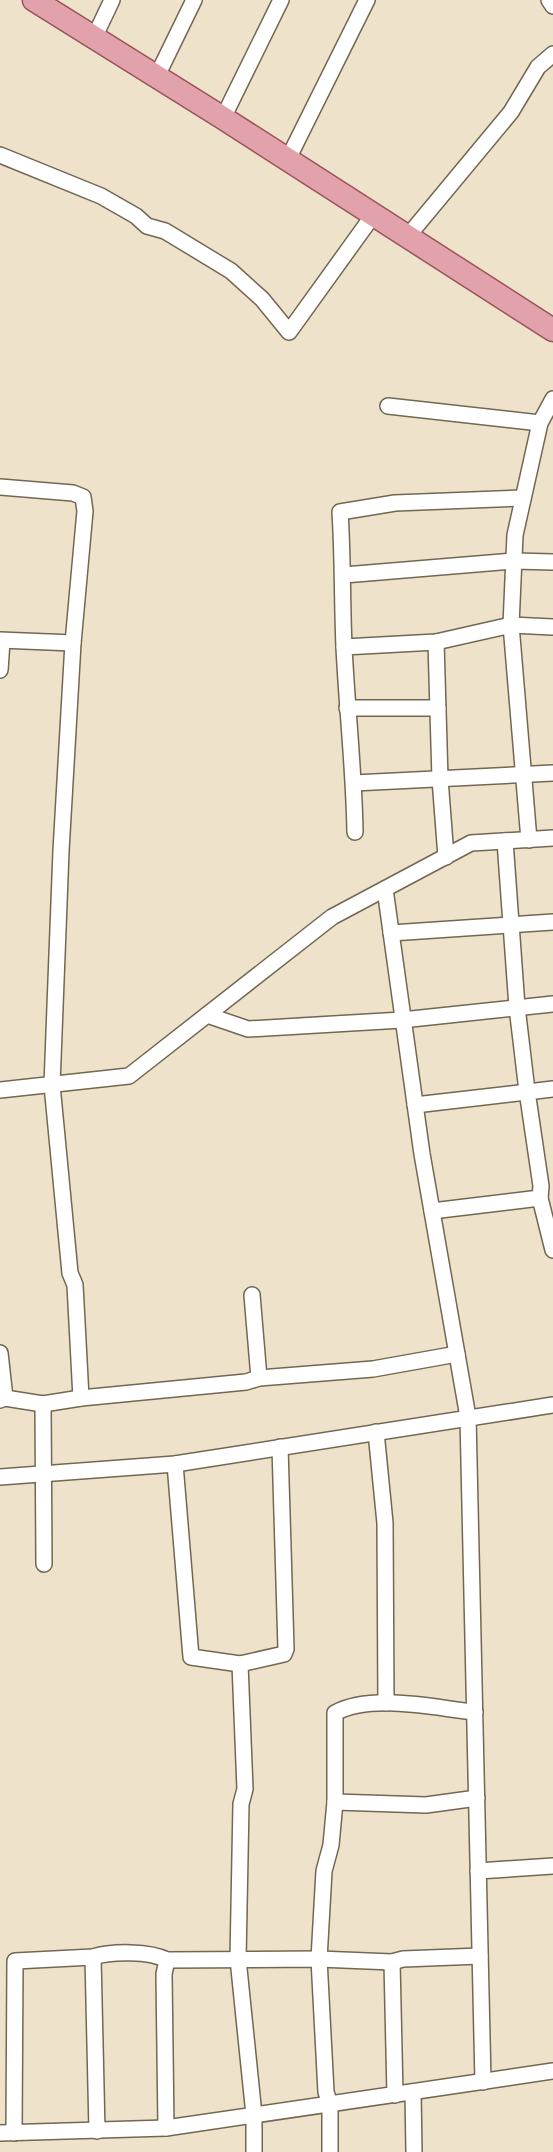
<svg xmlns="http://www.w3.org/2000/svg" width="553" height="2152" viewBox="0 0 553 2152" font-family="'Source Sans 3',sans-serif">
  <style>
    .lines { fill: none; stroke-linecap: round; stroke-linejoin: round }
    .street-casing { stroke: #726752; stroke-width: 18 }
    .primary-casing { stroke: #9a535b; stroke-width: 25 }
    .street { stroke: #fff; stroke-width: 15 }
    .primary { stroke: #e2a2ac; stroke-width: 22 }
  </style>
  <rect width="100%" height="100%" fill="#efe2ca"/>
  <g class="lines">
    <defs>
      <g id="street">
        <polyline points="549,0 553,6"/>
        <polyline points="94,38 112,0"/>
        <polyline points="157,76 194,0"/>
        <polyline points="223,118 281,0"/>
        <polyline points="0,155 101,196 136,216 147,226 165,231 231,271 262,299 289,332 374,214"/>
        <polyline points="288,159 367,0"/>
        <polyline points="408,236 511,112 538,67 553,54"/>
        <polyline points="388,406 540,423"/>
        <polyline points="0,487 73,493 83,497 85,511 73,643 61,851 52,1085 70,1273 75,1285 81,1398"/>
        <polyline points="344,575 514,561 553,562"/>
        <polyline points="0,640 73,643"/>
        <polyline points="436,642 440,779 446,857"/>
        <path d="M344,647C342,602 343,558 340,512L395,503L522,498"/>
        <polyline points="0,670 2,641"/>
        <polyline points="347,708 438,708"/>
        <polyline points="354,783 553,773"/>
        <path d="M355,832C354,770 347,709 344,647L436,642L511,625L553,627"/>
        <polyline points="529,840 511,625 515,535 540,423 553,399"/>
        <polyline points="505,841 517,1007 527,1091 541,1186 540,1198 553,1250"/>
        <polyline points="385,889 422,1154 468,1417 483,2082"/>
        <polyline points="391,933 553,922"/>
        <polyline points="207,1015 248,1029 402,1020 553,1004"/>
        <polyline points="0,1090 129,1076 332,917 471,843 553,838"/>
        <polyline points="415,1105 553,1089"/>
        <polyline points="432,1211 540,1198"/>
        <polyline points="252,1295 259,1378"/>
        <polyline points="0,1353 5,1398"/>
        <polyline points="0,1400 5,1398 43,1404 81,1398 246,1382 259,1378 373,1369 457,1354"/>
        <polyline points="43,1404 44,1564"/>
        <polyline points="376,1432 385,1523 386,1703"/>
        <polyline points="175,1464 191,1657 240,1664 284,1654 286,1649 280,1447"/>
        <polyline points="0,1477 175,1464 553,1405"/>
        <polyline points="240,1664 245,1789 241,1804 238,1959 254,2115 254,2152"/>
        <polyline points="335,1802 426,1805 477,1798"/>
        <polyline points="478,1871 553,1866"/>
        <polyline points="93,1957 97,2131"/>
        <polyline points="392,1962 395,2095"/>
        <polyline points="413,2092 414,2152"/>
        <polyline points="166,2128 164,1974 167,1960"/>
        <polyline points="0,2133 166,2128 553,2071"/>
        <path d="M14,2133L15,1961L93,1957C112,1951 150,1951 167,1960L319,1959L392,1962L403,1959L480,1956"/>
        <path d="M330,2152V2104L326,2092L319,1959L324,1871L331,1845L335,1802V1713C372,1693 434,1708 475,1712"/>
      </g>
      <polyline id="primary" points="34,0 223,118 553,330"/>
    </defs>
    <!-- street casing -->
    <use href="#street" class="street-casing"/>
    <!-- primary casing -->
    <use href="#primary" class="primary-casing"/>
    <!-- street -->
    <use href="#street" class="street"/>
    <!-- primary -->
    <use href="#primary" class="primary"/>
  </g>
</svg>
